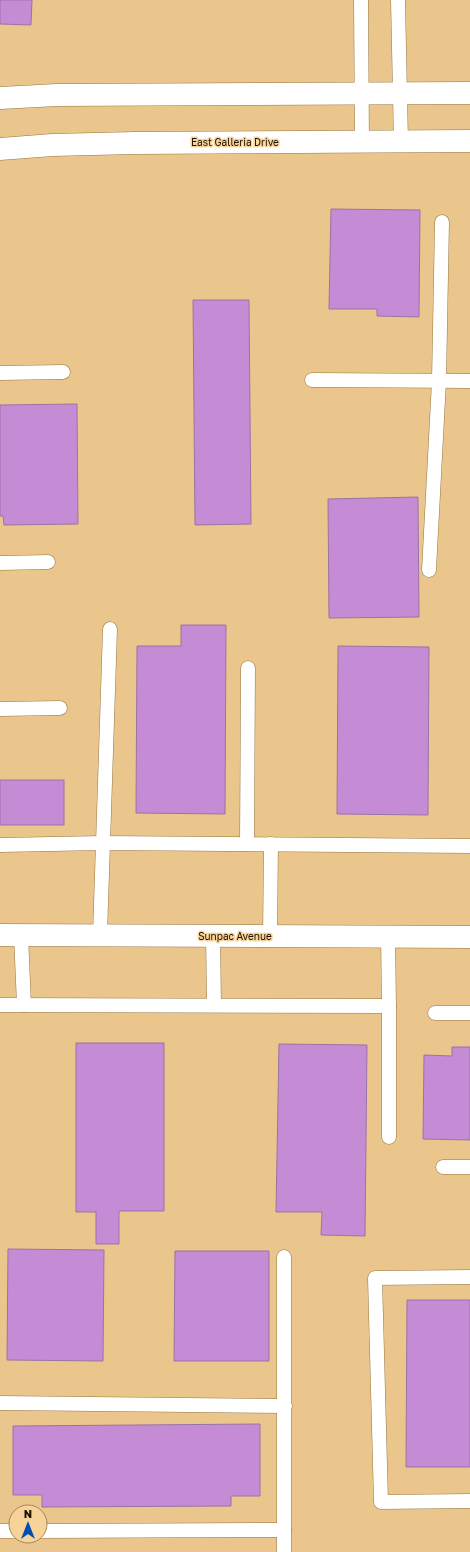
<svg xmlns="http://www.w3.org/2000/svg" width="470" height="1552" viewBox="0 0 470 1552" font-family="'Golos Text',sans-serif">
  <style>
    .building { fill: #c68bd5; stroke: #9a73a4 }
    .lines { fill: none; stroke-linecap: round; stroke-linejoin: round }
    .service-casing { stroke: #97763e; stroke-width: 15 }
    .minor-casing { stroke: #97763e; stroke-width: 23 }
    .secondary-casing { stroke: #97763e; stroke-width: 23 }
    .service { stroke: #fff; stroke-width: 14 }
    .minor { stroke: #fff; stroke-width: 22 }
    .secondary { stroke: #fff; stroke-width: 22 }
    .labels { text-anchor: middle; stroke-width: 3; stroke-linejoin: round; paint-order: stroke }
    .street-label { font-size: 10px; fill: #1e1200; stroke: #f7d399 }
  </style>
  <rect width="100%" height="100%" fill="#eac68c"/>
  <!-- building -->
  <g class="building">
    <polygon points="0,0 32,0 31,25 0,24"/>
    <polygon points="331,209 420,210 419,317 377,316 377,309 329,309"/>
    <polygon points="193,300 249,300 251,524 195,525"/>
    <polygon points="77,404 78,524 4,525 3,516 0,516 0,405"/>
    <polygon points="418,497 419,617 329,618 328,499"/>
    <polygon points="181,625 226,625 225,814 136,813 137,646 181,646"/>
    <polygon points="338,646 429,647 428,815 337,814"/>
    <rect x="0" y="780" width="64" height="45"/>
    <polygon points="76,1043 164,1043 164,1211 119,1211 119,1244 96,1244 96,1212 76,1212"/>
    <polygon points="279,1044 367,1045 365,1236 321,1235 322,1212 276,1212"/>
    <polygon points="452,1047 470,1047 470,1140 423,1139 424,1055 452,1056"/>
    <polygon points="8,1249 104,1250 103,1361 7,1360"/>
    <polygon points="175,1251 269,1251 269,1361 174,1361"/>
    <polygon points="407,1300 470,1300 470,1467 406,1467"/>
    <polygon points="260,1424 260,1496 231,1496 231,1506 42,1507 42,1495 13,1495 13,1426"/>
  </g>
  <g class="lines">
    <defs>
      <g id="service">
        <polyline points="361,0 362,142"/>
        <polyline points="398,0 401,142"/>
        <polyline points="0,373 63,372"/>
        <polyline points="312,380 470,381"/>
        <polyline points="0,563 48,562"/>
        <polyline points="429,570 439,381 442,222"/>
        <polyline points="0,709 60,708"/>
        <polyline points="247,844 248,668"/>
        <polyline points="0,845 103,843 470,846"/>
        <polyline points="21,935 24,1005"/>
        <polyline points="100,935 110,629"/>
        <polyline points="213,936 214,1004"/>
        <polyline points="270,936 271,844"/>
        <polyline points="0,1005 389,1006 388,937"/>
        <polyline points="389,1006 389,1137"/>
        <polyline points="435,1013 470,1013"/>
        <polyline points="443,1167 470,1167"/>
        <polyline points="284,1257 284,1552"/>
        <polyline points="470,1277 375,1278 381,1502 470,1501"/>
        <polyline points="0,1403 285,1406"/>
        <polyline points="0,1531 16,1531"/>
        <polyline points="40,1531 284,1530"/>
      </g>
      <polyline id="minor" points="0,935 470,937"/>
      <g id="secondary">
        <polyline points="0,98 57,95 470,93"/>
        <polyline points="0,149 52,145 135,143 470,141"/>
      </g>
    </defs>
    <!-- service casing -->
    <use href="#service" class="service-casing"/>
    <!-- minor casing -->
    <use href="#minor" class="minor-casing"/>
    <!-- secondary casing -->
    <use href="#secondary" class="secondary-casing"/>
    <!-- service -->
    <use href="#service" class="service"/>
    <!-- minor -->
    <use href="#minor" class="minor"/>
    <!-- secondary -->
    <use href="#secondary" class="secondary"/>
  </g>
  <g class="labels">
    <!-- street labels -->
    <g class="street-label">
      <text x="235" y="146">East Galleria Drive</text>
      <text x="235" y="940">Sunpac Avenue</text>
    </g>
  </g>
  <!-- north arrow -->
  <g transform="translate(28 1524)"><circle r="19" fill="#f7d399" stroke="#a0865c"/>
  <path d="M0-3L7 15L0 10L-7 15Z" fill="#004db7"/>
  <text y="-6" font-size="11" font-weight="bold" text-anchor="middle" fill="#1e1200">N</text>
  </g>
</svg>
